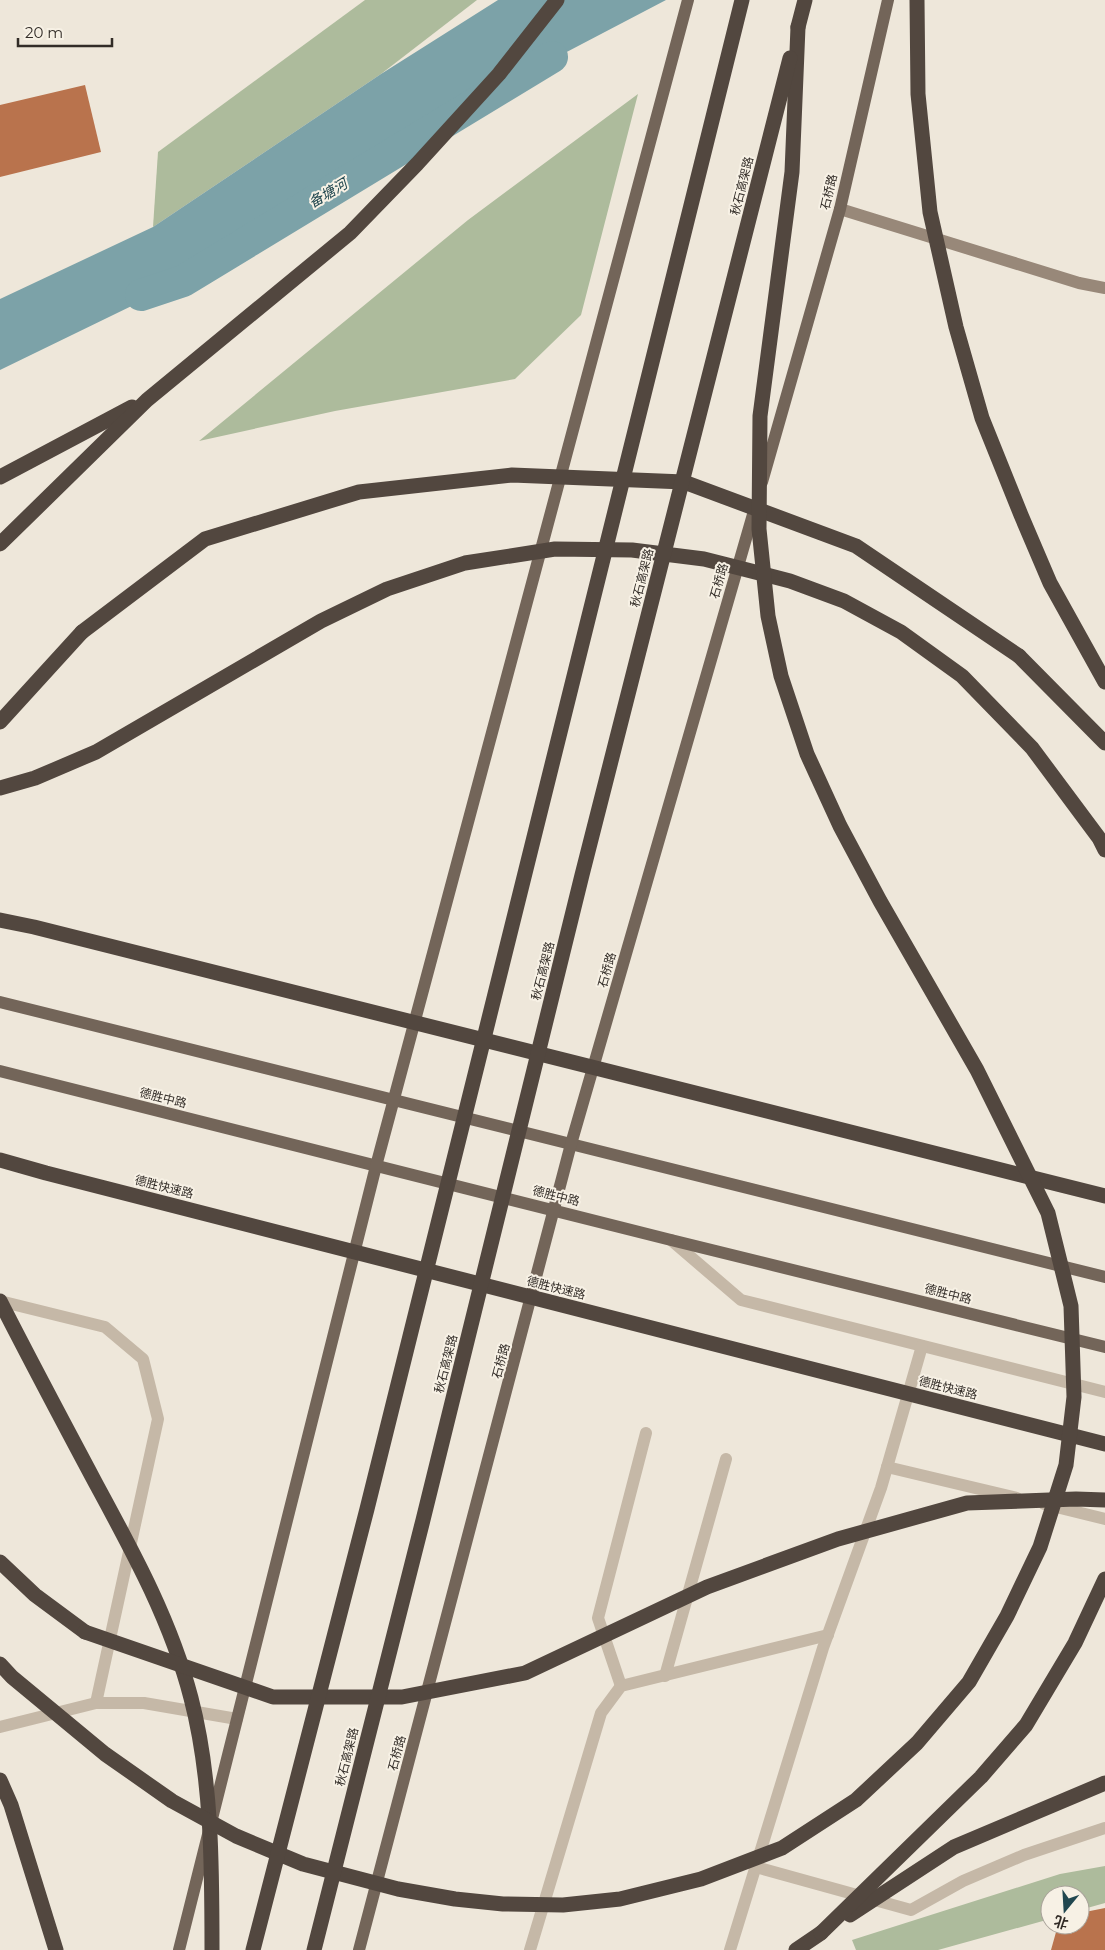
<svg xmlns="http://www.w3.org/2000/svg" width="1105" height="1950" viewBox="0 0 1105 1950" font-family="Montserrat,'Noto Sans SC',sans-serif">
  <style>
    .green { fill: #adbb9c }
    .water { fill: #7ca2a8 }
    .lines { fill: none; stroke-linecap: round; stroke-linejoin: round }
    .canal { stroke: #7ca2a8; stroke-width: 32 }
    .building { fill: #b9734d }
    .lane { stroke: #c5b8a7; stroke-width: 12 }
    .street { stroke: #c5b8a7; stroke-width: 12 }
    .secondary { stroke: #988879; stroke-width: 12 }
    .primary { stroke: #736559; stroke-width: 12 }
    .highway { stroke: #52473f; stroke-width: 15 }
    .highway-bridge { stroke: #52473f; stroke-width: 15 }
    .labels { text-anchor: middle; stroke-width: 4; stroke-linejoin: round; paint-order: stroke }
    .street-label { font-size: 12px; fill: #322c27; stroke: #f7f1e5 }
    .water-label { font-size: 14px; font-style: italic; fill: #21474f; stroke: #f7f1e5 }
  </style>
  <rect width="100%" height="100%" fill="#eee7da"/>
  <!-- green -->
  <g class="green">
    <polygon points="365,0 477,0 381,74 153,227 158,152"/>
    <polygon points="638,94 581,315 515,379 335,411 199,441 468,220"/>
    <polygon points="1105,1866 1105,1903 1080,1910 1080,1895 1050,1895 1050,1919 938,1950 856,1950 852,1940 1060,1874"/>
  </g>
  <!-- water -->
  <polygon class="water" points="498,0 666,0 517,78 183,281 0,370 0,299 153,227 381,74"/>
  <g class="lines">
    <!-- canal -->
    <polyline class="canal" points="141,295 183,281 552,57"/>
  </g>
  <!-- building -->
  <g class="building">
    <polygon points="85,85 101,152 0,177 0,105"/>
    <polygon points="1105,1908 1105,1950 1051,1950 1058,1925 1080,1925 1080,1913"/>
  </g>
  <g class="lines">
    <!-- lane -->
    <g class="lane">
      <polyline points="671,1240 741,1300 1105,1392"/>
      <polyline points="0,1301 105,1327 143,1359 158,1419 96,1703"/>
      <polyline points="887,1467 1017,1498"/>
      <polyline points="1044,1504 1105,1519"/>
      <polyline points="665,1676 726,1459"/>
      <polyline points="621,1686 598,1618 646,1433"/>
      <polyline points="756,1867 911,1910 963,1881 1024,1855 1105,1828"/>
      <polyline points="530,1950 601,1713 621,1686 828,1635"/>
      <polyline points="730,1950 823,1648 881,1488 922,1346"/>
    </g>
    <!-- street -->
    <polyline class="street" points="0,1727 96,1703 144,1703 237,1719"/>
    <!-- secondary -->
    <polyline class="secondary" points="840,209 1079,283 1105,288"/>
    <!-- primary -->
    <g class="primary">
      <polyline points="762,482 840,209 888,0"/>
      <polyline points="0,1002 1105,1277"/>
      <polyline points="0,1071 671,1240 1105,1347"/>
      <polyline points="179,1950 376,1166 688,0"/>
      <polyline points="359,1950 571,1144 756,504"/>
    </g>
    <!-- highway -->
    <g class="highway">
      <polyline points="798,27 805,0"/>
      <polyline points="0,477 132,407"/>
      <polyline points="0,544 147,400 350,233 417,164 499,74 557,0"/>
      <polyline points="1019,656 1105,743"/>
      <polyline points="0,722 82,632"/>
      <polyline points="0,1562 35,1595 85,1632"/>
      <polyline points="0,1780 11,1805 56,1950"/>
      <polyline points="796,1950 821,1933"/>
    </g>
    <!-- highway-bridge -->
    <g class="highway-bridge">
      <polyline points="917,0 918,94 930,212 956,327 982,418 1021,515 1050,583 1105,682"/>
      <polyline points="82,632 205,539 359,492 512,475 684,482 856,546 1019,656"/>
      <polyline points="0,788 35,778 96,752 321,621 387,589 465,563 555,549 632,550 704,559 790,581 844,601 901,632 962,676 1032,748 1099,838 1105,850"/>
      <polyline points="0,920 34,927 1105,1196"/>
      <polyline points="0,1160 46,1173 1105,1444"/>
      <path d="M0,1301C31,1362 63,1422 95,1482C133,1552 171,1621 191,1698C212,1778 212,1868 212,1950"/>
      <polyline points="85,1632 273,1697 402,1697 525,1673 707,1587 838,1539 967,1503 1076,1499 1105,1500"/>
      <polyline points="0,1664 12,1677 105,1754 172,1801 236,1836 303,1864 398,1889 455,1899 503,1904 563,1905 620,1899 701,1879 782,1848 856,1800 917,1743 969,1682 1007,1616 1040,1547 1066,1465 1074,1397 1071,1306 1048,1213 977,1070 880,901 840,826 807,754 781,676 768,616 759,529 760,416 792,172 798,27"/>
      <polyline points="850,1915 954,1847 1105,1783"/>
      <polyline points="821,1933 981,1777 1026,1725 1075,1643 1105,1579"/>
      <polyline points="253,1950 367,1509 742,0"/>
      <polyline points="314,1950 423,1520 582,875 790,58"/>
    </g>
  </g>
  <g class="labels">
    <!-- street labels -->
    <g class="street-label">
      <text transform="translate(742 186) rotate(-76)" y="4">秋石高架路</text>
      <text transform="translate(829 192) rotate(-77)" y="4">石桥路</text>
      <text transform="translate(642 578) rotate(-76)" y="4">秋石高架路</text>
      <text transform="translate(719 581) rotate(-74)" y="4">石桥路</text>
      <text transform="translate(607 970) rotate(-74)" y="4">石桥路</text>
      <text transform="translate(543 971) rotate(-76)" y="4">秋石高架路</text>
      <text transform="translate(163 1098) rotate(14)" y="4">德胜中路</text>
      <text transform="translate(164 1187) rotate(14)" y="4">德胜快速路</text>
      <text transform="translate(556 1196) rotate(14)" y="4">德胜中路</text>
      <text transform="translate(556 1288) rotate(14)" y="4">德胜快速路</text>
      <text transform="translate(948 1294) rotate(14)" y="4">德胜中路</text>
      <text transform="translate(501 1361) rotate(-75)" y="4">石桥路</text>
      <text transform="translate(446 1364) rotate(-76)" y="4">秋石高架路</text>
      <text transform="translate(948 1388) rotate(14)" y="4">德胜快速路</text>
      <text transform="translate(397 1753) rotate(-75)" y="4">石桥路</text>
      <text transform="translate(347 1757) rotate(-76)" y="4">秋石高架路</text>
    </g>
    <!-- water labels -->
    <g class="water-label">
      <text transform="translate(328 193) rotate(-31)" y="5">备塘河</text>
    </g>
  </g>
  <!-- north arrow -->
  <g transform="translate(1065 1910) rotate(198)"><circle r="24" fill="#f7f1e5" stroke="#a8a299"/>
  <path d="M0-4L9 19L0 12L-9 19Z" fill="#21474f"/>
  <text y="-8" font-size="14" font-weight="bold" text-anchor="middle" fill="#322c27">北</text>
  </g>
  <!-- scale -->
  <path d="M18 38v8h94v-8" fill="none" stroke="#322c27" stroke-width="2.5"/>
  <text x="25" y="38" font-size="15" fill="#322c27" stroke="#f7f1e5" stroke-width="4" paint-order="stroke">20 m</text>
</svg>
